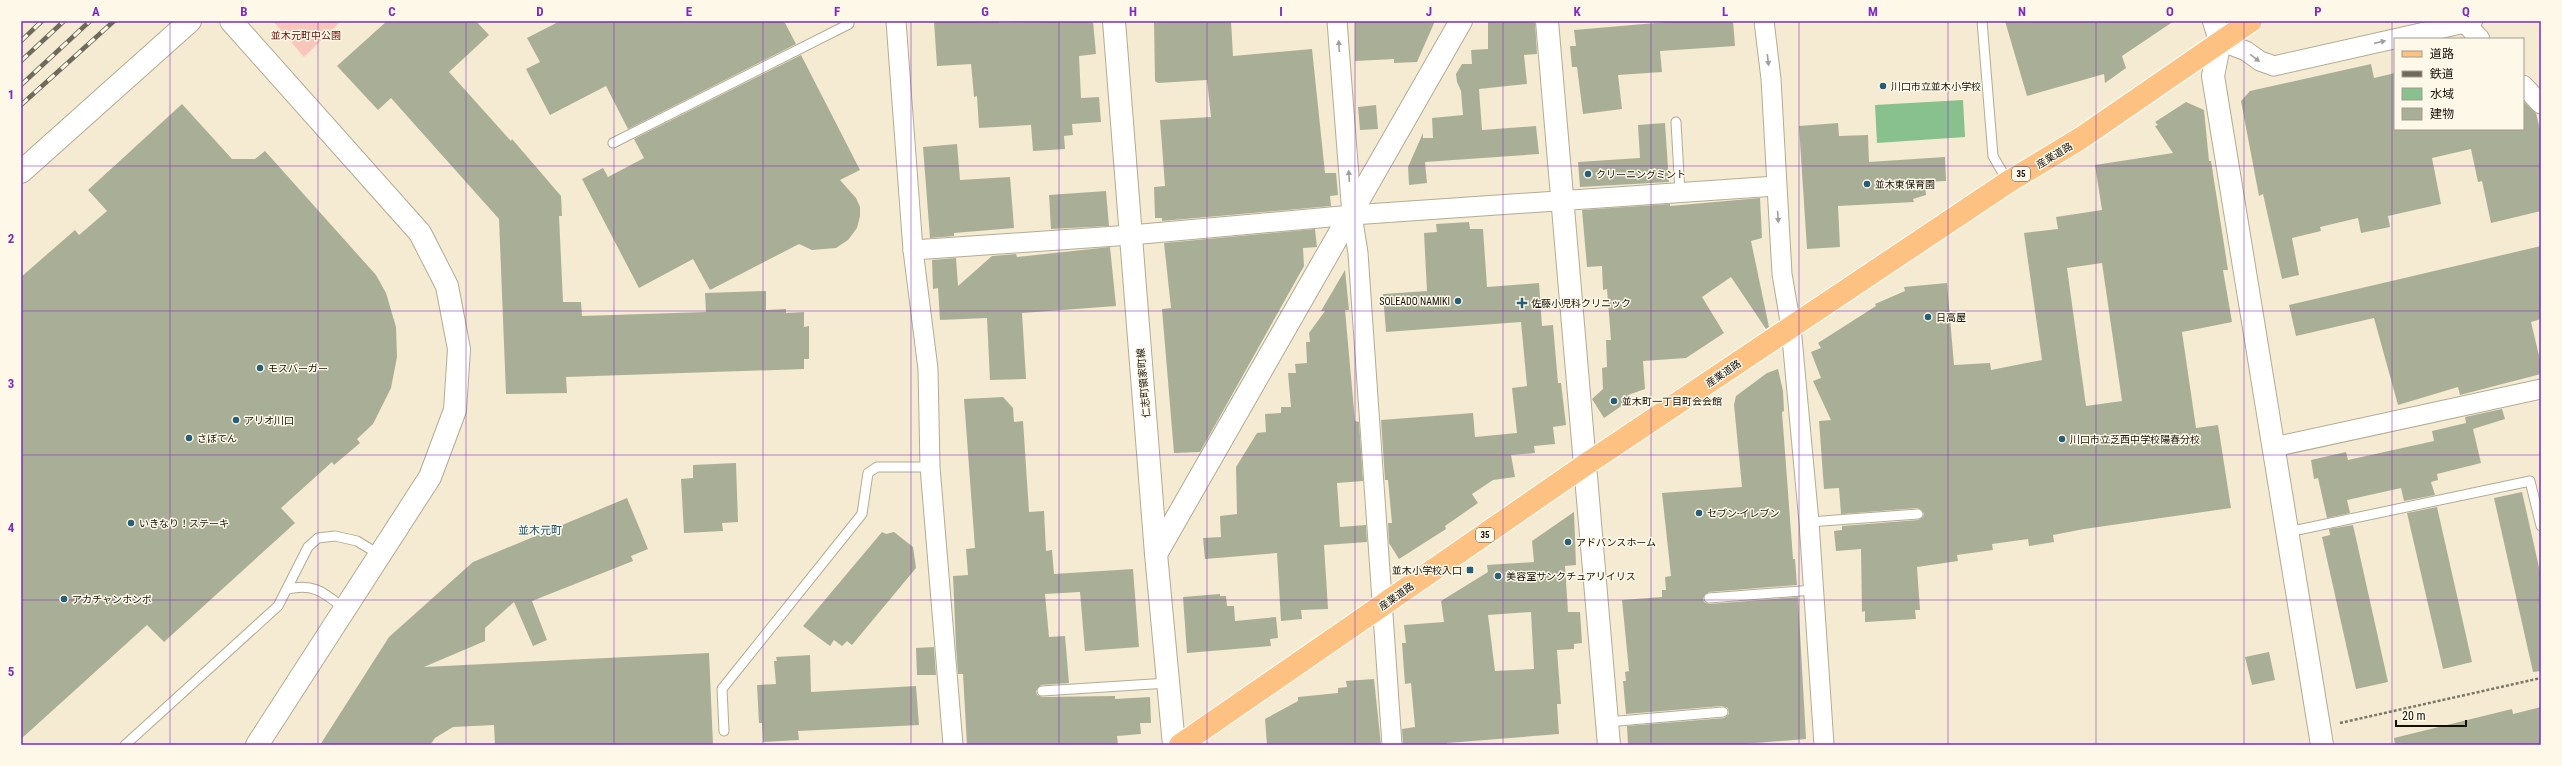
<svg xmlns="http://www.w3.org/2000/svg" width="2562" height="766" viewBox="0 0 2562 766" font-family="'Roboto Condensed','Noto Sans JP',sans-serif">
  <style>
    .green { fill: #f8c6bb }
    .water { fill: #89c18e }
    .building { fill: #a9af96; fill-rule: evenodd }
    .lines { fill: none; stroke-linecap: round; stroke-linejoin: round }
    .service-casing { stroke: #b4ab93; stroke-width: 11 }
    .minor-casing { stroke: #b4ab93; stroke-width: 21 }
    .tertiary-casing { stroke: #b4ab93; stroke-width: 24 }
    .primary-casing { stroke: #fff; stroke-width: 24 }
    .path { stroke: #7d7767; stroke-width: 2.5; stroke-dasharray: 3 2; stroke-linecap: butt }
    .service { stroke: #fff; stroke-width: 9 }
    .minor { stroke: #fff; stroke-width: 19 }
    .tertiary { stroke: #fff; stroke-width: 22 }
    .primary { stroke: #fdc182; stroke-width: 22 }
    .rail-casing { stroke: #6f6a5b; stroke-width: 4.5 }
    .rail { stroke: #fef8e9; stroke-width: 3; stroke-dasharray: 9; stroke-linecap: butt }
    .oneway { fill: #a09f9c }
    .grid { fill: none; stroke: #7b2cbf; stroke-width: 1; stroke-opacity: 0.55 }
    .poi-dot { fill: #265d77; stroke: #fef8e9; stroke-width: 1.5 }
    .labels { text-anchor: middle; stroke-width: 3; stroke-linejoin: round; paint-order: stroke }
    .shield { fill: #fef8e9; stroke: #59554b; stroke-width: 1 }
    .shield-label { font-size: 9px; font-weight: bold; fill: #120f07 }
    .park-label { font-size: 10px; fill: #640b00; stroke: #fef8e9 }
    .poi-label { font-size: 10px; fill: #120f07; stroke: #fef8e9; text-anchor: start }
    .street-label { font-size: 10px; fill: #120f07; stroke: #fef8e9 }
    .neighbourhood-label { font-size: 11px; fill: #115572; stroke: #fef8e9 }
    .neatline { fill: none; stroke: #7b2cbf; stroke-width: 1.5 }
    .grid-label { font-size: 13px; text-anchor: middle; font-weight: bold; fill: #7b2cbf }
  </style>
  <rect width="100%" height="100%" fill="#f4ebd2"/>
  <!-- green -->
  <polygon class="green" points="273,21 341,21 304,57"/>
  <!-- water -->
  <polygon class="water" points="1963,100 1965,137 1877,143 1875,105"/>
  <!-- building -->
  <g class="building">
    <polygon points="387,21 476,21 489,35 449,72 511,141 512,139 561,196 562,216 559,216 563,302 581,302 582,316 706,312 705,293 766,291 766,310 786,309 786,313 804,312 804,327 809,326 809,359 804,359 804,369 566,377 567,393 506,394 499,219 391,98 378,110 337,66"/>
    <polygon points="560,21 784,21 796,44 628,129 606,86 550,115 526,69 540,62 527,38"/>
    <polygon points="934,21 999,21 999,23 1093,21 1096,54 1079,56 1081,98 1099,97 1101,122 1072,124 1073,135 1064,136 1065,149 1033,151 1031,125 979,128 977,96 974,97 971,64 937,66"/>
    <polygon points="1154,21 1231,21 1233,56 1312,49 1325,173 1336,173 1338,195 1330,196 1331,206 1162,221 1162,218 1155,218 1154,187 1165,186 1160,120 1211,117 1207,80 1158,83 1155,81"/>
    <polygon points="1355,21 1435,21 1417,62 1394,63 1394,59 1355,61"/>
    <polygon points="1488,21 1535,21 1537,54 1524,55 1527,84 1479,89 1482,130 1536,126 1539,154 1425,162 1427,183 1409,185 1408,167 1423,133 1423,138 1433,138 1432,118 1463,115 1461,91 1457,82 1456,74 1462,64 1472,64 1471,50 1488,49"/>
    <polygon points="1679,21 1733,21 1735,46 1660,51 1662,72 1618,75 1622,109 1583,114 1577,67 1572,67 1570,46 1576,46 1574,30"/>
    <polygon points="2005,21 2174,21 2122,56 2126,68 2105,83 2104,74 2027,96"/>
    <polygon points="801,55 860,170 840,180 856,198 860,207 860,216 857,228 848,240 836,248 812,250 799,244 710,290 693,259 639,288 582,179 603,168 608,177 644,158 634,139"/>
    <polygon points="2371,64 2374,78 2395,73 2395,129 2523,129 2523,101 2536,113 2541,134 2541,211 2491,223 2482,181 2478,182 2471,149 2432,158 2441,204 2388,216 2390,227 2361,233 2358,218 2320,227 2321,231 2292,238 2299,275 2282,279 2263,194 2259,196 2241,101 2250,91"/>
    <path d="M2186,102L2204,110L2209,161H2211L2228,270H2223L2232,322L2182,332L2196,428L2218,425L2231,508L2084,529L2053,535L2054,542L2029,546L2028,539L1992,544L1993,550L1957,555L1958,561L1917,567L1920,610H1915L1916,619L1865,622V611L1862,612L1861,549L1836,551L1834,531L1842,530V526L1918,520L1923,517L1924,513L1918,508L1841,514L1839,488L1824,489L1819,421L1831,420L1813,381L1821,378L1811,352L1821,348L1818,343L1876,306L1875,304L1905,291L1904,287L1947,283L1954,365L1990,363L1991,370L2042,360L2024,233L2058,229L2056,217L2102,210L2095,165L2173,153L2155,126L2158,125L2155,122ZM2102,263L2122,401L2086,406L2067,268Z"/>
    <polygon points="182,104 232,159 255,159 265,151 376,275 386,293 396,327 397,357 391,388 373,424 357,439 360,443 334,465 332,462 281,508 295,523 164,642 147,625 21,739 21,277 75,230 79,235 107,211 88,190"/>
    <polygon points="1376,105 1378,129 1360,130 1358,107"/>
    <polygon points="1665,123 1669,182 1580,187 1578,162 1640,158 1638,125"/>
    <polygon points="1838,123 1839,136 1868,135 1869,162 1945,157 1946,181 1925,182 1926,195 1913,199 1914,202 1838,206 1840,247 1807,249 1799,126"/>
    <polygon points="957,144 960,180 1010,177 1014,228 954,233 954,236 930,238 923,147"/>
    <polygon points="1106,191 1109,226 1051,229 1049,195"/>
    <polygon points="1760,198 1762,238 1751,241 1769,327 1766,329 1731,277 1702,297 1724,333 1686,358 1643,361 1645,389 1628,395 1630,400 1604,418 1592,399 1603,389 1602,368 1607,367 1606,340 1611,340 1607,289 1603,290 1602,266 1587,267 1582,210 1670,204 1670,206"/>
    <polygon points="1469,222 1470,229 1483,229 1487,287 1539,283 1542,326 1553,325 1558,383 1561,383 1566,425 1553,427 1555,444 1534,446 1535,453 1511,455 1515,477 1493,480 1472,494 1478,503 1445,526 1446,529 1399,559 1389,543 1388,523 1392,523 1388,480 1385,480 1381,420 1473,413 1475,437 1517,433 1512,388 1527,386 1521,322 1386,332 1383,294 1427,291 1424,233 1437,232 1436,224"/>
    <polygon points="1315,229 1317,247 1303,248 1304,266 1200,452 1174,453 1162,309 1171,308 1164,243"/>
    <polygon points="2541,246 2541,319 2531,322 2541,364 2541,374 2460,395 2458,387 2398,405 2374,318 2296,336 2289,305"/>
    <polygon points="1110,247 1116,306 1022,313 1026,379 990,380 987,318 940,320 938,288 933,289 932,260 956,258 958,286 992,256 1016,254 1017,257"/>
    <polygon points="1345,270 1349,310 1345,310 1355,421 1359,422 1363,481 1337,483 1340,527 1366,525 1367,542 1324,545 1328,609 1301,610 1302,619 1281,621 1277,553 1205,559 1203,538 1221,537 1220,516 1237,514 1236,467 1257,433 1266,432 1265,414 1281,413 1281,407 1291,407 1288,373 1296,373 1295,364 1307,363 1306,342 1310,342 1309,333 1325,311 1321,311"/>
    <polygon points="1778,369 1783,391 1784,411 1782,412 1793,559 1795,559 1797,585 1709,592 1703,598 1704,602 1709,604 1798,597 1806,739 1731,745 1628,745 1627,726 1724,718 1729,714 1728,708 1722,706 1626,714 1623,681 1626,681 1625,672 1629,671 1622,600 1662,597 1662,590 1666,590 1665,577 1671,576 1662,493 1742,487 1734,405 1736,396 1767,373"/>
    <polygon points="1003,397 1013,408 1014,422 1023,421 1029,512 1044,511 1046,551 1052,550 1054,574 1133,569 1139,647 1085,651 1080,592 1045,594 1049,637 1065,636 1069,683 1041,685 1036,691 1037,695 1042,697 1115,696 1115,699 1150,697 1151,723 1140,723 1141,734 1117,736 1118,745 967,745 963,674 958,674 956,646 953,576 968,575 966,549 975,548 964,399"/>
    <polygon points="2502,409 2505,419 2473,429 2481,463 2437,474 2438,480 2431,482 2435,495 2404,501 2401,488 2347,500 2350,513 2327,518 2318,478 2314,479 2311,460 2346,452 2348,460 2434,441 2432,431 2466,423 2465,417"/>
    <polygon points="736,463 738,522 722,523 723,531 684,533 681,479 693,478 693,465"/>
    <polygon points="2522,492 2541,576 2541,671 2533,672 2494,498"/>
    <polygon points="627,498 648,549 631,556 633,561 532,601 547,640 533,646 514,602 485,628 485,641 424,667 709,653 713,745 495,745 494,725 453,727 435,738 430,745 320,745 389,637 473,562"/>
    <polygon points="2437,507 2472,662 2443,669 2407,513"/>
    <path d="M1574,512L1576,565L1565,566L1568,612H1580L1582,643L1574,644V649L1557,650L1561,704H1557L1559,734L1447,743V745H1403L1402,729L1415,727L1411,683L1405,684L1402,643H1406L1404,625L1444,622L1441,601L1488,572L1487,565L1534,562L1532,541ZM1531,612L1534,669L1495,671L1488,615Z"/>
    <polygon points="2353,525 2388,682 2356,689 2322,537 2330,535 2329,529"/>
    <polygon points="882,532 886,534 894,532 913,547 916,568 852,645 847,641 842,646 834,640 830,646 803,626"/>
    <polygon points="1220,594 1220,596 1226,596 1227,606 1234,606 1235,621 1276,617 1278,638 1270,639 1271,646 1187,653 1183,597"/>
    <polygon points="934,647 936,675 917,675 916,648"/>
    <polygon points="2269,652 2275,680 2252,685 2245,657"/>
    <polygon points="810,655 811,692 916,686 919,725 798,731 799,740 763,742 762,723 759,723 757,685 776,684 774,661 777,661 776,657"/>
    <polygon points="1374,679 1381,745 1267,745 1265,719 1298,701 1298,697 1338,693 1338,688 1347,687 1346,681"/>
    <polygon points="2541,707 2541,745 2395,745 2394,738 2512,709 2513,714"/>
  </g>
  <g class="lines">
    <defs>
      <g id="service">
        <polyline points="1982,21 1993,156 2008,182"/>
        <polyline points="1676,122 1680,193"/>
        <polyline points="613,143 849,24 849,21"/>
        <polyline points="1809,522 1918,514"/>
        <polyline points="2288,532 2530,481 2541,526"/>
        <path d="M288,589C315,583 324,593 345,609"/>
        <polyline points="1709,598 1814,590"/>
        <polyline points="1042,691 1168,683"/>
        <polyline points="1607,722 1723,712"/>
        <polyline points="724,731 722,689 862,514 868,473 877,467 930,467"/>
        <polyline points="125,745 278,606 308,547 318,538 335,536 357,541 380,555"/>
      </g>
      <g id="minor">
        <polyline points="896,21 913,250 928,369 930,467 953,745"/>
        <polyline points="1337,21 1352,215 1358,253 1392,745"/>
        <polyline points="1764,21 1771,79 1782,274 1791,327 1809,522 1824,745"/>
        <polyline points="2463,21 2480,39"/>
        <polyline points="2220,41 2246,51 2260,61 2274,66 2465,23"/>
        <polyline points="2523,85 2541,104"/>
        <polyline points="913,250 1131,235 1352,215 1776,186"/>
        <polyline points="2274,447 2541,389"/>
      </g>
      <g id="tertiary">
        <polyline points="231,21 420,233 447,286 459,349 455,410 430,477 257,745"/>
        <polyline points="1114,21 1156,554 1174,745"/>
        <polyline points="1547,21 1609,745"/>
        <polyline points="2214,21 2220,41 2213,76 2322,745"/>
        <polyline points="2465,23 2471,21"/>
        <polyline points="21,172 190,21"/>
        <polyline points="1156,554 1461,21"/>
      </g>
      <polyline id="primary" points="1180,745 1585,465 2008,182 2081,138 2251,21"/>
    </defs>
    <!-- service casing -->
    <use href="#service" class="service-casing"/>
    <!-- minor casing -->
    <use href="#minor" class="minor-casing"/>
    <!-- tertiary casing -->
    <use href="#tertiary" class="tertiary-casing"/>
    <!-- primary casing -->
    <use href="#primary" class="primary-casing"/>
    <!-- path -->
    <polyline class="path" points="2340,723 2541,678"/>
    <!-- service -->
    <use href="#service" class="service"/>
    <!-- minor -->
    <use href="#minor" class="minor"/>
    <!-- tertiary -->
    <use href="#tertiary" class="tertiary"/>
    <!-- primary -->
    <use href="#primary" class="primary"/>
    <defs>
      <g id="rail">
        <polyline points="21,41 42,21"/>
        <polyline points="21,61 64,21"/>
        <polyline points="21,85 90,21"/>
        <polyline points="21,105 114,21"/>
      </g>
    </defs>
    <!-- rail casing -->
    <use href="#rail" class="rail-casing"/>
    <!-- rail -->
    <use href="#rail" class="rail"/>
  </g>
  <!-- one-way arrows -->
  <defs><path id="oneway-solid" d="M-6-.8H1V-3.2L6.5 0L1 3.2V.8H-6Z"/></defs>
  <g class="oneway">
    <use href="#oneway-solid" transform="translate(2380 42) rotate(-13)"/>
    <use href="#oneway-solid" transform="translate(1339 46) rotate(-94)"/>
    <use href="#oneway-solid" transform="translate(2255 58) rotate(37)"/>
    <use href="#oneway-solid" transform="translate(1768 60) rotate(83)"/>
    <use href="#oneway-solid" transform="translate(1349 176) rotate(-94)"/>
    <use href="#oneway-solid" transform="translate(1778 217) rotate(86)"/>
  </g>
  <!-- grid -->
  <path class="grid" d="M170,21V745M318,21V745M466,21V745M614,21V745M763,21V745M911,21V745M1059,21V745M1207,21V745M1355,21V745M1503,21V745M1651,21V745M1799,21V745M1948,21V745M2096,21V745M2244,21V745M2392,21V745M21,166H2541M21,311H2541M21,455H2541M21,600H2541"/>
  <!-- markers -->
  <g class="poi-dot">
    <circle cx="1883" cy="86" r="4"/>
    <circle cx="1588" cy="174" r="4"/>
    <circle cx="1867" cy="184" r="4"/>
    <circle cx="1458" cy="301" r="4"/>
    <path d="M1520 297h4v4h4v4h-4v4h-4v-4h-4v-4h4z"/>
    <circle cx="1928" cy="317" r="4"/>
    <circle cx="260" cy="368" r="4"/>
    <circle cx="1614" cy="401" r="4"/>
    <circle cx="236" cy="420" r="4"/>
    <circle cx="189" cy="438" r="4"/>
    <circle cx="2062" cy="439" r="4"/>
    <circle cx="1699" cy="513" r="4"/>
    <circle cx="131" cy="523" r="4"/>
    <circle cx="1568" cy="542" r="4"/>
    <rect x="1466" y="566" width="8" height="8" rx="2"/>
    <circle cx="1498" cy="576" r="4"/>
    <circle cx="64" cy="599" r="4"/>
  </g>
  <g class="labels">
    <!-- shield labels -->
    <g class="shield">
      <rect x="2012" y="167" width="18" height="14" rx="3"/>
      <rect x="1476" y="528" width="18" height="14" rx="3"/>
    </g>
    <g class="shield-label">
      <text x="2021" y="177">35</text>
      <text x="1485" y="538">35</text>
    </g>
    <!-- park labels -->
    <g class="park-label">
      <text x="306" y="39">並木元町中公園</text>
    </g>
    <!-- poi labels -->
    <g class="poi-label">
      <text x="1891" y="90">川口市立並木小学校</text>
      <text x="1596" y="178">クリーニングミント</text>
      <text x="1875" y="188">並木東保育園</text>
      <text x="1450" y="305" text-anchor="end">SOLEADO NAMIKI</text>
      <text x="1531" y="307">佐藤小児科クリニック</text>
      <text x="1936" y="321">日高屋</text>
      <text x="268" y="372">モスバーガー</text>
      <text x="1622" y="405">並木町一丁目町会会館</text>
      <text x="244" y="424">アリオ川口</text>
      <text x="197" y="442">さぼてん</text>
      <text x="2070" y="443">川口市立芝西中学校陽春分校</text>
      <text x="1707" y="517">セブン-イレブン</text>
      <text x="139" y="527">いきなり！ステーキ</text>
      <text x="1576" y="546">アドバンスホーム</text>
      <text x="1462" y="574" text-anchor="end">並木小学校入口</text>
      <text x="1506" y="580">美容室サンクチュアリイリス</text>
      <text x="72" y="603">アカチャンホンポ</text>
    </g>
    <!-- street labels -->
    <g class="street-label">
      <text transform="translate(2054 155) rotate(-31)" y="4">産業道路</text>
      <text transform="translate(1723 373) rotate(-34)" y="4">産業道路</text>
      <text transform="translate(1143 383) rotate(-95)" y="4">仁志町領家町線</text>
      <text transform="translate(1396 596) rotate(-35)" y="4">産業道路</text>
    </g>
    <!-- neighbourhood labels -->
    <g class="neighbourhood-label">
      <text x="540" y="534">並木元町</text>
    </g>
  </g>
  <!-- border -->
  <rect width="2562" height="766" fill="none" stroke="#fef8e9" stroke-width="44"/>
  <!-- legend -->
  <rect x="2394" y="38" width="130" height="92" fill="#fef8e9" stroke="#a09b8f"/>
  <rect x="2402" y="51" width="20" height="6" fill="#fdc182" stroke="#a09b8f"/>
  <text x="2430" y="58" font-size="12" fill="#120f07">道路</text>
  <rect x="2402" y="71" width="20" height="6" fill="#6f6a5b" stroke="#a09b8f"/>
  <text x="2430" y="78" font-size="12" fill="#120f07">鉄道</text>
  <rect x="2402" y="88" width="20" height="12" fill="#89c18e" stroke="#a09b8f"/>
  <text x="2430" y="98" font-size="12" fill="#120f07">水域</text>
  <rect x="2402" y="108" width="20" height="12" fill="#a9af96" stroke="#a09b8f"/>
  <text x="2430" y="118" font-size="12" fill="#120f07">建物</text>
  <!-- scale -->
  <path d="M2396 720v6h70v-6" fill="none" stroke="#120f07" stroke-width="2"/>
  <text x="2402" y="720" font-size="12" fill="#120f07" stroke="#fef8e9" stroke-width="3" paint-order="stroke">20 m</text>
  <rect x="22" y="22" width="2518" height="722" class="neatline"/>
  <g class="grid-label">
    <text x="96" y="16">A</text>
    <text x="244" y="16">B</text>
    <text x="392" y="16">C</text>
    <text x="540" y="16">D</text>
    <text x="689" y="16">E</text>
    <text x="837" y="16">F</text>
    <text x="985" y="16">G</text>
    <text x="1133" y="16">H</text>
    <text x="1281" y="16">I</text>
    <text x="1429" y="16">J</text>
    <text x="1577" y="16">K</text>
    <text x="1725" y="16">L</text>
    <text x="1873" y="16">M</text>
    <text x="2022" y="16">N</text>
    <text x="2170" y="16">O</text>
    <text x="2318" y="16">P</text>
    <text x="2466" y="16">Q</text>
    <text x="11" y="99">1</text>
    <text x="11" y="243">2</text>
    <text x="11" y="388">3</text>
    <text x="11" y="532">4</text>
    <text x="11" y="676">5</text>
  </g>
</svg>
